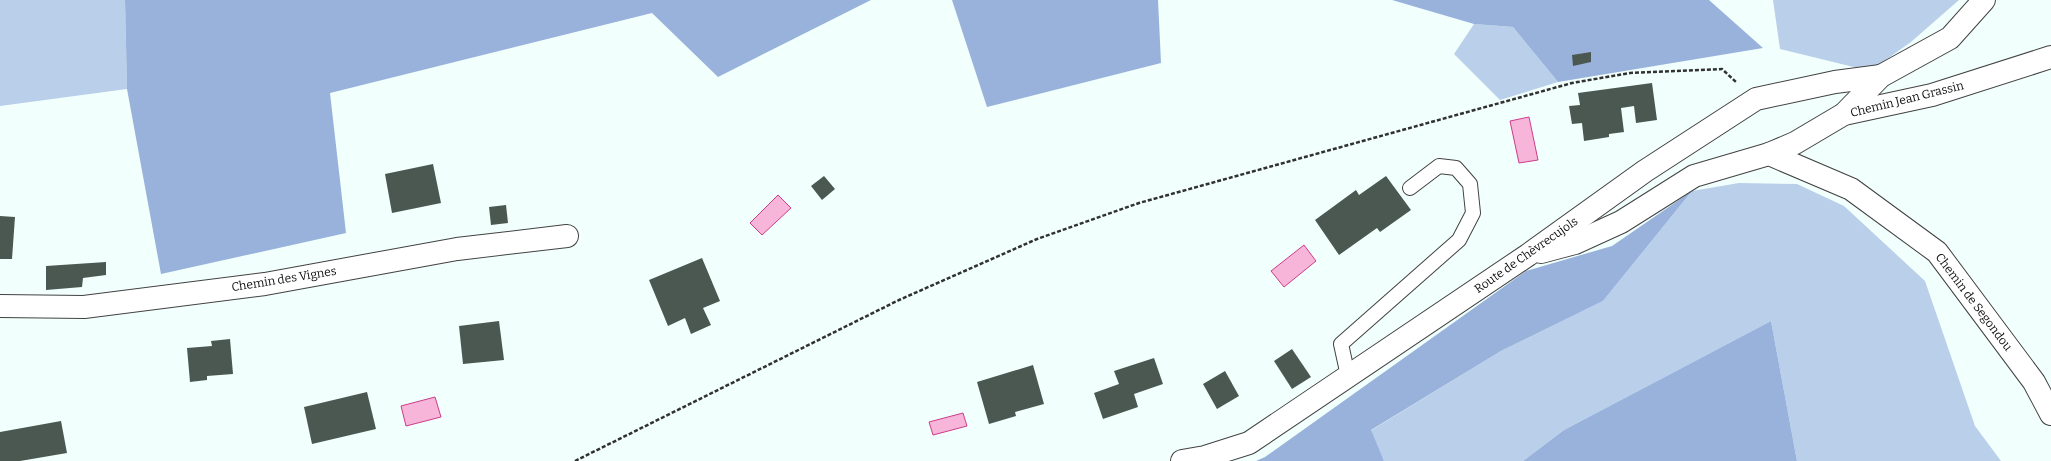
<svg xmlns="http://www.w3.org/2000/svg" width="2051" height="461" viewBox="0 0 2051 461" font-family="Bitter,serif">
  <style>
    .green { fill: #bacfea }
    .forest { fill: #99b2db }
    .water { fill: #f7b5d9; stroke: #ce3c89 }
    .building { fill: #4b5851 }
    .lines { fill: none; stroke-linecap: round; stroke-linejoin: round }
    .lane-casing { stroke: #424242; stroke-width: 16 }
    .street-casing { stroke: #424242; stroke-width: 24 }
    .path { stroke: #313131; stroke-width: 2.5; stroke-dasharray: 4 2; stroke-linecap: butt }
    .lane { stroke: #fff; stroke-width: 14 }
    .street { stroke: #fff; stroke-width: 22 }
    .labels { text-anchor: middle; stroke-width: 4; stroke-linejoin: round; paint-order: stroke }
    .street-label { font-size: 12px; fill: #0f0f0f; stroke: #fff }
  </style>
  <rect width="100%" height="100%" fill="#f1fffd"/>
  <!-- green -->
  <g class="green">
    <polygon points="0,0 125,0 127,89 0,106"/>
    <polygon points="1773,0 1959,0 1911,42 1870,71 1780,49"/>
    <polygon points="1474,24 1513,27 1558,82 1500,100 1454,54"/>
    <polygon points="1739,183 1797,184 1844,206 1925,281 1975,426 2001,461 1797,461 1771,321 1564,430 1523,461 1384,461 1370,431 1501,351 1603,301 1692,191"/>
  </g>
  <!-- forest -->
  <g class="forest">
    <polygon points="125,0 871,0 718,77 652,13 330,93 346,233 161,274 127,89"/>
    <polygon points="952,0 1158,0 1161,63 987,107"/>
    <polygon points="1392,0 1709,0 1763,48 1558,82 1513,27 1474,24"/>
    <polygon points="1692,191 1603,301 1501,351 1371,430 1384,461 1256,461 1265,457 1526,271 1612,246"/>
    <polygon points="1771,321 1797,461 1523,461 1564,430"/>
  </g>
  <!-- water -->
  <g class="water">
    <polygon points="1529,117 1538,160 1519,163 1510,121"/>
    <polygon points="778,195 791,208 762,235 750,223"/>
    <polygon points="1304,245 1316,261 1284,287 1271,271"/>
    <polygon points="435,397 441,417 406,426 401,406"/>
    <polygon points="963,413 967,426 933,435 929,422"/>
  </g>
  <!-- building -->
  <g class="building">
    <polygon points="1591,52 1591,62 1573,66 1572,55"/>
    <polygon points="1652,83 1657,120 1636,123 1634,106 1621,108 1624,132 1609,134 1609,137 1584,141 1582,123 1572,124 1569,106 1580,105 1578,93"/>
    <polygon points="433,164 441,203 392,213 385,174"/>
    <polygon points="824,176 835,189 822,200 811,186"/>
    <polygon points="1386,176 1411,210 1380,232 1377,228 1339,255 1315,220 1356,190 1359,195"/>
    <polygon points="506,205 508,223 491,225 489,207"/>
    <polygon points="0,216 15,217 12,259 0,259"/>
    <polygon points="702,258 720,301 703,308 711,325 691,334 685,318 668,326 649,280"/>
    <polygon points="106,262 106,275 83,278 82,287 46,290 46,266"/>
    <polygon points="499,321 504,360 463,364 459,326"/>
    <polygon points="230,339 233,374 207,376 207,380 190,382 187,348 212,346 211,341"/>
    <polygon points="1292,349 1311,377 1292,389 1274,361"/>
    <polygon points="1154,358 1163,384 1134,394 1138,407 1103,419 1094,393 1119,384 1114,371"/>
    <polygon points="1033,365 1044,404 1015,412 1016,416 989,424 977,382"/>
    <polygon points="1225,371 1239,396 1217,409 1203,384"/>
    <polygon points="367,392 376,429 312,444 304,407"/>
    <polygon points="61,421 67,453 20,461 0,461 0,432"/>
  </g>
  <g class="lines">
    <defs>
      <polyline id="lane" points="1348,376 1341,344 1459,240 1473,213 1470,184 1456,168 1439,166 1410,188"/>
      <g id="street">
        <polyline points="1844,114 1881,76 1950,38 1984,0"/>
        <polyline points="1769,154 1795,143 1844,114 1932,95 2051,57"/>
        <polyline points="1541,252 1575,243 1621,222 1694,176 1769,154 1851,189 1937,252 2034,382 2051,414"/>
        <polyline points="0,306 84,307 265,284 457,249 567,236"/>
        <polyline points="1182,461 1205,457 1249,443 1528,255 1645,171 1756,99 1835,82 1881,76"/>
      </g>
    </defs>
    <!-- lane casing -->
    <use href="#lane" class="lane-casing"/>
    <!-- street casing -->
    <use href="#street" class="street-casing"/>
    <!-- path -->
    <polyline class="path" points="575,461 899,300 1037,239 1139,203 1572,83 1630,73 1722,69 1736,82"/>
    <!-- lane -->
    <use href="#lane" class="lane"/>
    <!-- street -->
    <use href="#street" class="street"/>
  </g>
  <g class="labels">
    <!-- street labels -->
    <g class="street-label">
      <text transform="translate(1907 99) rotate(-14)" y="4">Chemin Jean Grassin</text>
      <text transform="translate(1526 255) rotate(-35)" y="4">Route de Chèvrecujols</text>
      <text transform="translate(284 279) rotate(-9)" y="4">Chemin des Vignes</text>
      <text transform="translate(1974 302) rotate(53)" y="4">Chemin de Segondou</text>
    </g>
  </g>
</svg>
